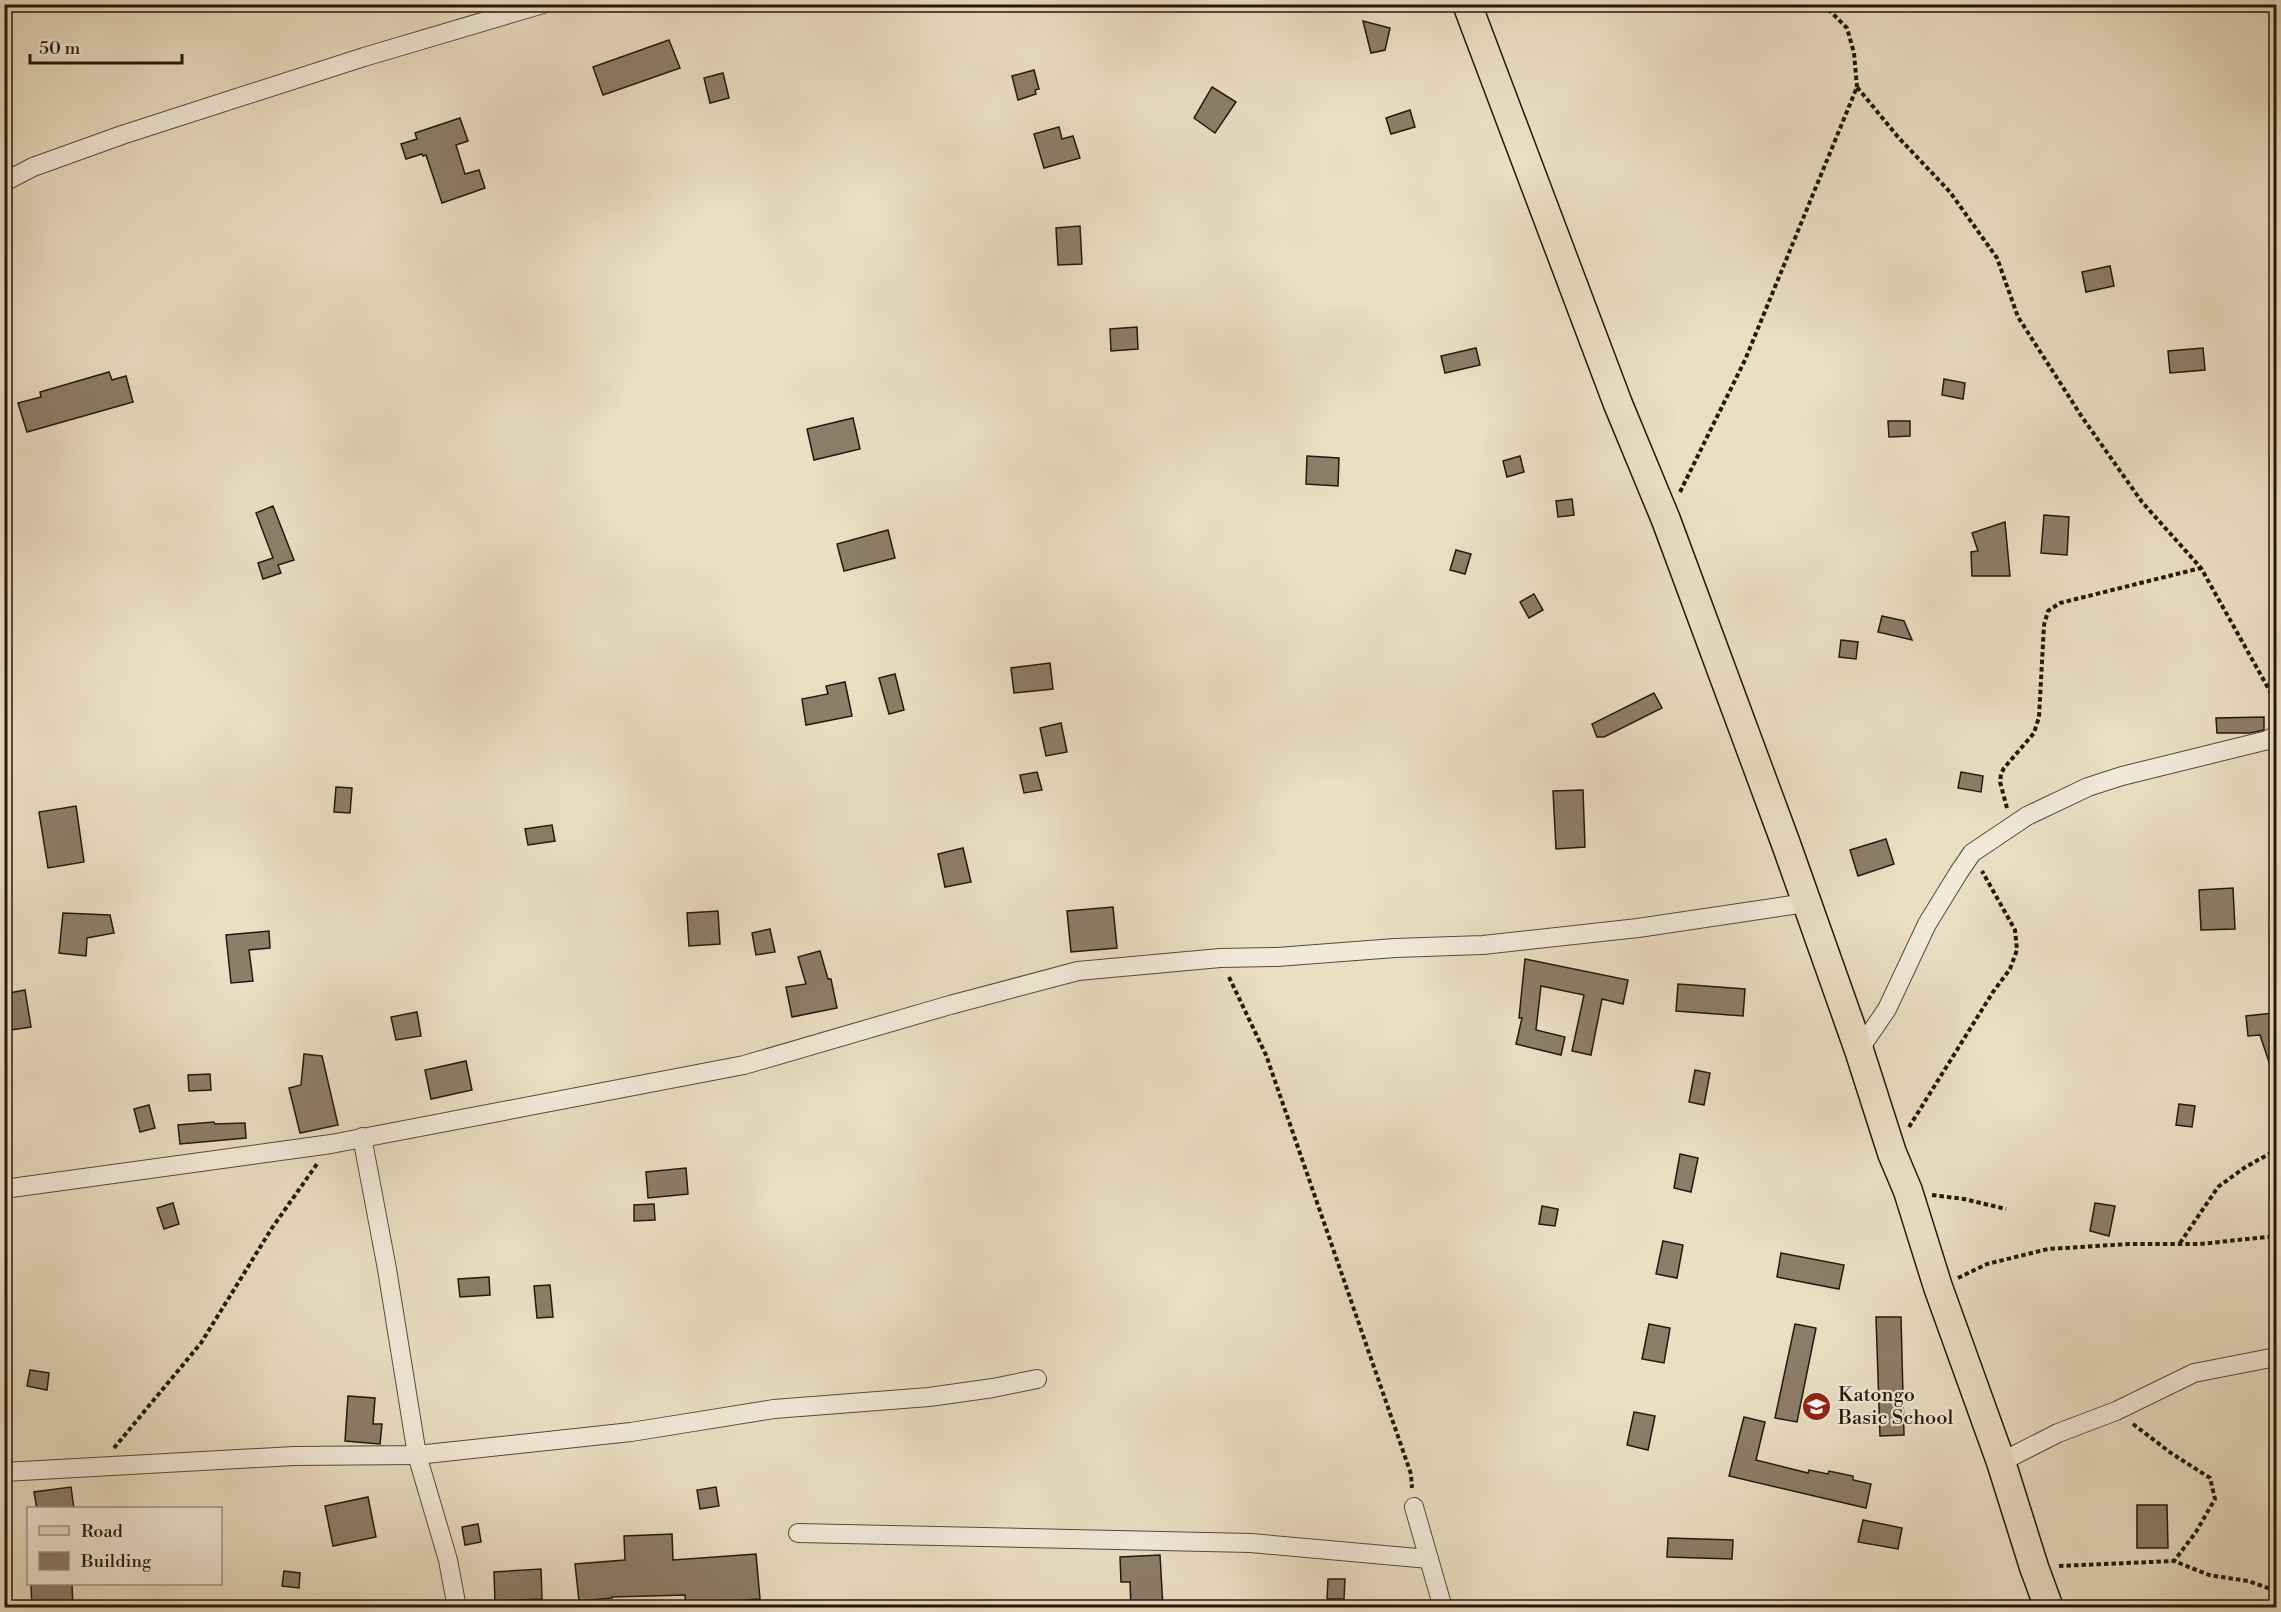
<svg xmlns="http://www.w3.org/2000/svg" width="2281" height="1612" viewBox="0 0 2281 1612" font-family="'Libre Bodoni',serif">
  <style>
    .building { fill: #8c7e6a; stroke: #26170a; stroke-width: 1.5 }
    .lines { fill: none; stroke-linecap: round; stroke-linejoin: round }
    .street-casing { stroke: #574938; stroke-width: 20 }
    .primary-casing { stroke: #26170a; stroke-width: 31 }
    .path { stroke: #26170a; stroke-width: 4; stroke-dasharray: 4.5 3; stroke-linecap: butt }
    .street { stroke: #f1ead8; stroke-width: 18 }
    .primary { stroke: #eadec3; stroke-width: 28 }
    .labels { text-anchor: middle; stroke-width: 4.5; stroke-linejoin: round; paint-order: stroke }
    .poi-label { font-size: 20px; fill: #26170a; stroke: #f1ead8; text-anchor: start }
  </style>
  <rect width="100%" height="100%" fill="#eadec3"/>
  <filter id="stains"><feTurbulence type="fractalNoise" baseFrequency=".00333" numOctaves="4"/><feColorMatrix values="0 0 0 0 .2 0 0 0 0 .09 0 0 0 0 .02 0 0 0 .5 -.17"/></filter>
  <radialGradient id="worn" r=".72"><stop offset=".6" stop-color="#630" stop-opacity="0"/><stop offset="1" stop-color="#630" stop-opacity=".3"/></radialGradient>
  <!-- building -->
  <g class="building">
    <polygon points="1363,21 1390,28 1385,50 1371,53"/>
    <polygon points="669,40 680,68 603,95 593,67"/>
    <polygon points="1034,70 1039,89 1035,90 1036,94 1018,100 1012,76"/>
    <polygon points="723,73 729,98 710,103 704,78"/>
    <polygon points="1212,87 1236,102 1215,133 1194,118"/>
    <polygon points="1410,110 1415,127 1391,134 1386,118"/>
    <polygon points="460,118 468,141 456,145 465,174 479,170 485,188 442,203 426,155 423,156 422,154 406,159 401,144 417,139 415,133"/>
    <polygon points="1059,127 1062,139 1073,136 1080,158 1044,168 1034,134"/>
    <polygon points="1080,226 1082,264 1058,265 1056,228"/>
    <polygon points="2110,266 2114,286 2086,292 2082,272"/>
    <polygon points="1137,327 1138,349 1111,351 1110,329"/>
    <polygon points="1476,348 1480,365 1445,373 1441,356"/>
    <polygon points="2203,348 2205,370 2170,373 2168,351"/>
    <polygon points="109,372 112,380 126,376 133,402 27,432 18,403 41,397 40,392"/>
    <polygon points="1944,379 1965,383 1963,399 1942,395"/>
    <polygon points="853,418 860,449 814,460 807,429"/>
    <polygon points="1888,421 1910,421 1910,436 1889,437"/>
    <polygon points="1307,456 1339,458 1338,486 1306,484"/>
    <polygon points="1520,456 1524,472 1507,477 1503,461"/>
    <polygon points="1572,499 1574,515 1558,517 1556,501"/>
    <polygon points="273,506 294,560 278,565 281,573 263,579 258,563 273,558 256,513"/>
    <polygon points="2044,515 2069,517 2067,555 2041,553"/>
    <polygon points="2005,522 2010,576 1972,576 1971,552 1978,551 1972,533"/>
    <polygon points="888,530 895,558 844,571 837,544"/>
    <polygon points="1456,550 1471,554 1465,574 1450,570"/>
    <polygon points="1534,594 1543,610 1529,618 1520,602"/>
    <polygon points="1882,616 1904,621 1912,640 1878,632"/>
    <polygon points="1841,640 1858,642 1856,659 1839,657"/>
    <polygon points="1050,663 1053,689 1014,693 1011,668"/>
    <polygon points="895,674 904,710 889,714 879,678"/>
    <polygon points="845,682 852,716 806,725 802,699 828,694 826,686"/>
    <polygon points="1654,693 1662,708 1604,737 1597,737 1592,724"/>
    <polygon points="2264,717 2264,730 2250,733 2217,733 2216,718"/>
    <polygon points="1061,723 1067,752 1046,756 1040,728"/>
    <polygon points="1037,772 1042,790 1024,793 1020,775"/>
    <polygon points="1961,772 1983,776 1981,792 1958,788"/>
    <polygon points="336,787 352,788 350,813 334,812"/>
    <polygon points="1583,790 1585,847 1556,849 1553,791"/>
    <polygon points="76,806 84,862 48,868 39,812"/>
    <polygon points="552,825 555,841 528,845 525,829"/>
    <polygon points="1886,839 1894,864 1858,876 1850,850"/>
    <polygon points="963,848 971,882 945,887 938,854"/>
    <polygon points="2233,888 2235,929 2201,930 2199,890"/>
    <polygon points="1113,907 1117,948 1071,952 1067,911"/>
    <polygon points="718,911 720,944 689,946 687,913"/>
    <polygon points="63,913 110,915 114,933 87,938 86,956 59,953"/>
    <polygon points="770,929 775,952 756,955 752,933"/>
    <polygon points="269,931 270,948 249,950 253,981 231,983 226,935"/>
    <polygon points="820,951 828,979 831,979 837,1008 792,1017 786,987 806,984 798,957"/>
    <polygon points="1525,959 1628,980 1623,1004 1602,999 1591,1055 1572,1051 1584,995 1541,986 1536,1030 1565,1037 1561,1055 1516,1044 1522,1018 1519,1018"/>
    <polygon points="1678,984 1745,989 1743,1016 1676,1011"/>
    <polygon points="25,990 31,1027 4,1031 4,994"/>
    <polygon points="417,1012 421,1036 396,1040 391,1017"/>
    <polygon points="2273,1013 2277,1046 2277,1070 2272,1071 2260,1035 2248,1036 2246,1016"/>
    <polygon points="304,1054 322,1056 338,1125 300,1133 289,1088 301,1085"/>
    <polygon points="466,1061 472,1090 431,1099 425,1070"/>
    <polygon points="1695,1070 1710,1073 1704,1105 1689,1102"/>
    <polygon points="210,1074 211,1090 189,1091 188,1075"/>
    <polygon points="2179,1104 2195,1106 2192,1127 2176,1125"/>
    <polygon points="149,1105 155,1128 140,1132 134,1109"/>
    <polygon points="214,1122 215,1124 245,1123 246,1138 180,1144 178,1125"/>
    <polygon points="1680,1154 1698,1158 1691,1192 1674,1188"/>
    <polygon points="686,1168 688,1194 648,1198 646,1172"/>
    <polygon points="173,1203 179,1224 164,1229 157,1208"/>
    <polygon points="2095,1203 2115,1206 2109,1236 2090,1231"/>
    <polygon points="654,1204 655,1220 634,1221 634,1205"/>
    <polygon points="1542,1206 1558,1209 1555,1226 1539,1224"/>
    <polygon points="1663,1241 1683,1245 1677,1278 1656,1274"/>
    <polygon points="1781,1253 1844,1265 1839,1289 1777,1277"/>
    <polygon points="489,1277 490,1295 460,1297 458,1279"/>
    <polygon points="550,1285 553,1317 537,1318 534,1286"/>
    <polygon points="1876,1317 1901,1317 1904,1435 1880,1436"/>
    <polygon points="1649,1324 1670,1328 1664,1363 1642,1359"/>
    <polygon points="1795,1324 1816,1328 1797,1422 1775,1418"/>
    <polygon points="30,1370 49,1373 47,1390 27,1386"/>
    <polygon points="348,1396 375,1398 373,1424 382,1424 380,1444 345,1441"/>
    <polygon points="1634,1412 1655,1416 1648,1450 1627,1445"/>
    <polygon points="1744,1417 1765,1422 1756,1460 1808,1473 1809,1470 1828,1474 1829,1471 1853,1476 1853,1480 1871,1484 1866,1508 1729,1476"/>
    <polygon points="71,1487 74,1509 37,1509 34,1492"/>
    <polygon points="716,1487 719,1506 700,1509 697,1490"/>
    <polygon points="368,1497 376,1537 333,1546 325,1506"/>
    <polygon points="2137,1505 2167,1505 2168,1548 2137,1548"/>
    <polygon points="1863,1520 1902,1528 1898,1549 1858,1542"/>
    <polygon points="478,1524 481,1542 465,1545 462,1527"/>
    <polygon points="672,1534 673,1560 756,1554 760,1599 714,1602 715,1608 686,1608 685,1595 612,1597 612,1598 579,1601 575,1564 625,1560 624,1536"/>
    <polygon points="1668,1538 1733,1540 1732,1559 1667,1557"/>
    <polygon points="1160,1555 1163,1608 1131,1608 1130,1582 1121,1582 1120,1557"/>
    <polygon points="541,1569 542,1599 495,1601 494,1572"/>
    <polygon points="284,1571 300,1573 299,1588 282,1586"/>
    <polygon points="1328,1579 1345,1579 1344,1599 1327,1599"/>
    <polygon points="72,1584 73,1608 32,1608 31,1585"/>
  </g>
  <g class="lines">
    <defs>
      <g id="street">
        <polyline points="4,182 33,167 122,135 364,57 543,4"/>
        <polyline points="1859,1050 1887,1009 1927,924 1959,872 1972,853 2027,816 2088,787 2122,776 2268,740 2276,735"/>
        <polyline points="362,1137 387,1269 417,1455 448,1560 457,1608"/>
        <polyline points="4,1189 331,1144 744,1065 950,1005 1078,971 1220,958 1277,957 1395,948 1483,945 1638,928 1806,903"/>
        <polyline points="2001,1462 2058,1433 2116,1411 2194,1373 2276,1357"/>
        <polyline points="4,1472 294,1456 417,1455 631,1432 774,1409 929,1397 993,1388 1037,1379"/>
        <polyline points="1414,1507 1443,1608"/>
        <polyline points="798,1533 1251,1543 1429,1559"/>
      </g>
      <polyline id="primary" points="1467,4 1618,404 1666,520 1786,844 1859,1050 1892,1153 1908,1191 1938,1287 2001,1462 2034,1567 2049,1608"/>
    </defs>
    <!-- street casing -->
    <use href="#street" class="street-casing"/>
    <!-- primary casing -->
    <use href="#primary" class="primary-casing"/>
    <!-- path -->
    <g class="path">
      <polyline points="1823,4 1847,28 1854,53 1857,87"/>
      <polyline points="1680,492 1745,360 1857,87 1898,137 1950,192 1997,258 2018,317 2082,417 2142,502 2201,568 2276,702"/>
      <polyline points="2007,808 2000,782 2001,774 2004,768 2034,733 2039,717 2044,625 2048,611 2060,603 2201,568"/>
      <polyline points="1229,977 1266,1055 1411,1474 1412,1488"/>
      <polyline points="1909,1127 1993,992 2010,969 2017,950 2015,930 1982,871"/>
      <polyline points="1932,1195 1964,1199 2006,1209"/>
      <polyline points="2180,1243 2218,1187 2244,1168 2276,1150"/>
      <polyline points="1958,1278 1987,1264 2048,1249 2129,1244 2200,1244 2276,1236"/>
      <polyline points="2133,1424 2171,1453 2210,1478 2215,1499 2196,1532 2174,1561"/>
      <polyline points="114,1448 201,1343 272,1228 317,1164"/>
      <polyline points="2059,1566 2174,1561 2209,1575 2248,1581 2276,1591"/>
    </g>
    <!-- street -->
    <use href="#street" class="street"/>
    <!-- primary -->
    <use href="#primary" class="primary"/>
  </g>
  <!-- icons -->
  <defs>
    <symbol id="school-disc" viewBox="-11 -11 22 22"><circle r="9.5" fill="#8f2418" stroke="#f1ead8"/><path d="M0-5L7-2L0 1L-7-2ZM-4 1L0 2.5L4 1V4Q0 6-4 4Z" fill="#fff"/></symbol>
  </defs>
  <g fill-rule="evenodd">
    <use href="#school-disc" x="1800" y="1390" width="33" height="33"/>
  </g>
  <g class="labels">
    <!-- poi labels -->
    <g class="poi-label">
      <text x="1838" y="1401">Katongo<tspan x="1838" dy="23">Basic School</tspan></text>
    </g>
  </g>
  <!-- margin -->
  <rect width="2281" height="1612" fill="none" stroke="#eadec3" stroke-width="24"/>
  <rect x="6" y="6" width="2269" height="1600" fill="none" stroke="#26170a" stroke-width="3"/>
  <rect x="12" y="12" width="2257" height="1588" fill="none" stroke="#26170a" stroke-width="1.5"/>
  <!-- legend -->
  <rect x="27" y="1507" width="195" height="78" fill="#f1ead8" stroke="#a09686" stroke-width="1.5"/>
  <rect x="39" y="1526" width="30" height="9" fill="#eadec3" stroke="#a09686" stroke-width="1.5"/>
  <text x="81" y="1537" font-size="18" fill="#26170a">Road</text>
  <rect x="39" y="1552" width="30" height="18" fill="#8c7e6a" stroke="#a09686" stroke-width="1.5"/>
  <text x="81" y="1567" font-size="18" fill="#26170a">Building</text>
  <!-- scale -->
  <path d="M30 54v9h152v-9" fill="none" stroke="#26170a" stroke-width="3"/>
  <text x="39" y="54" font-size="18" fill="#26170a" stroke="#f1ead8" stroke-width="4.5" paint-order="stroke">50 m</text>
  <rect width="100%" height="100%" filter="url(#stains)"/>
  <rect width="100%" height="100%" fill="url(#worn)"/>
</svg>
